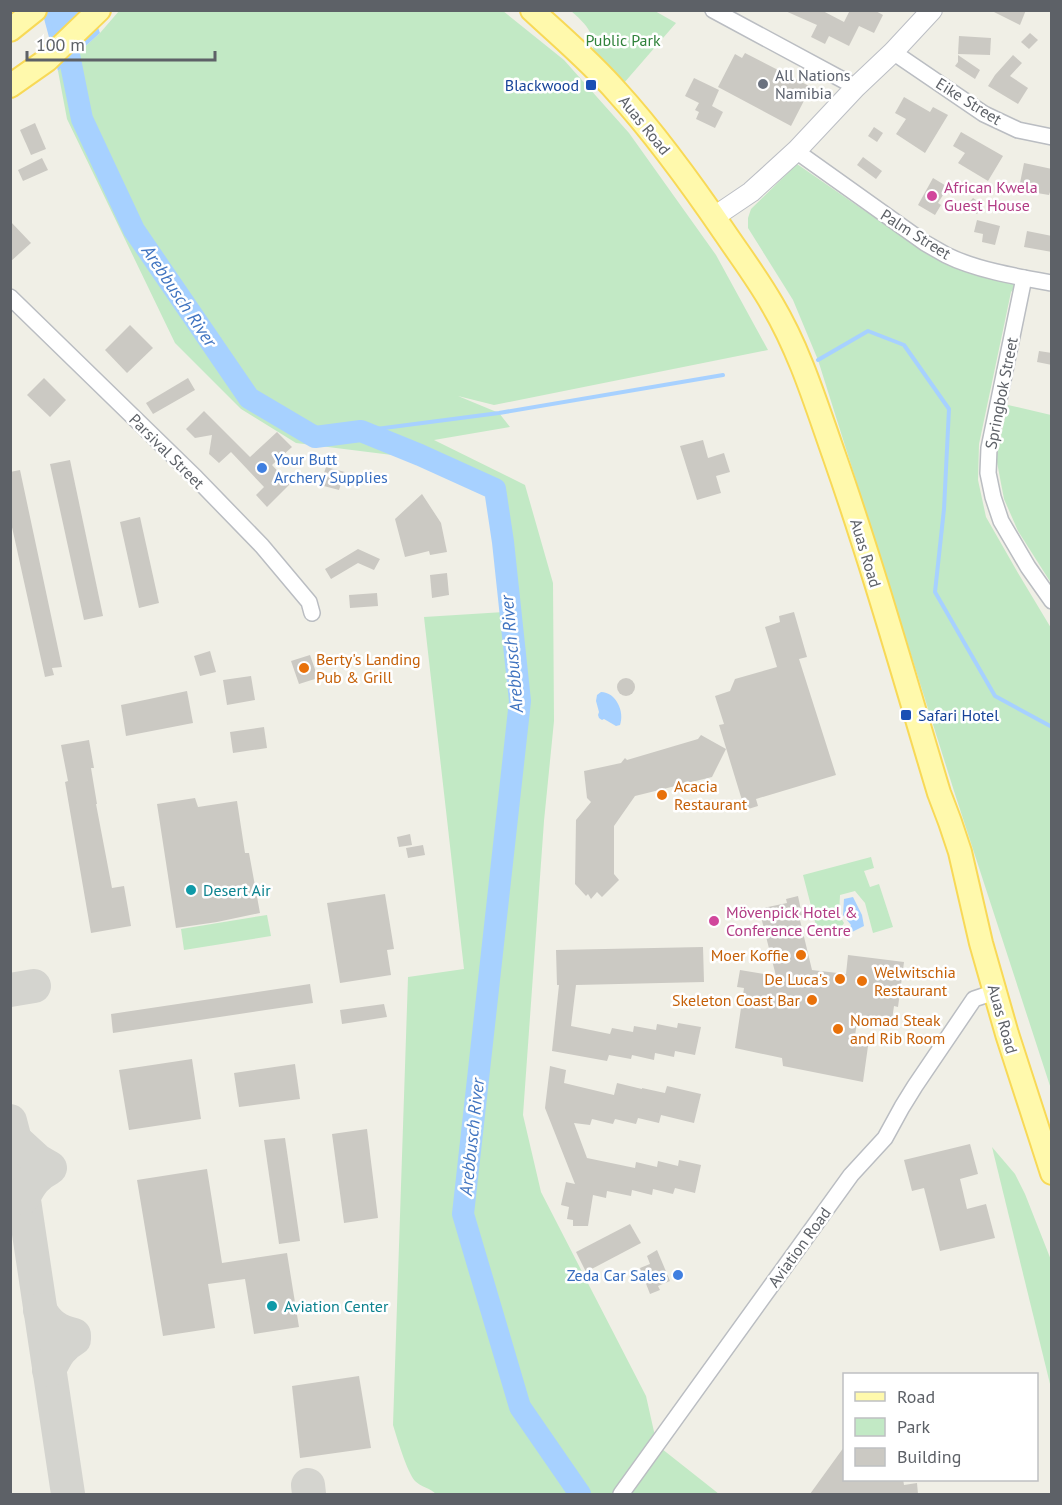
<svg xmlns="http://www.w3.org/2000/svg" width="1062" height="1505" viewBox="0 0 1062 1505" font-family="'PT Sans',sans-serif">
  <style>
    .green { fill: #c2e9c5 }
    .water { fill: #a7d1ff }
    .lines { fill: none; stroke-linecap: round; stroke-linejoin: round }
    .stream { stroke: #a7d1ff; stroke-width: 4 }
    .river { stroke: #a7d1ff; stroke-width: 22 }
    .taxiway { stroke: #d4d4cf; stroke-width: 34 }
    .building { fill: #cbc9c3 }
    .street-casing { stroke: #babdc2; stroke-width: 18 }
    .secondary-casing { stroke: #bbbec4; stroke-width: 22 }
    .primary-casing { stroke: #f8d957; stroke-width: 26 }
    .street { stroke: #fff; stroke-width: 15 }
    .secondary { stroke: #fff; stroke-width: 20 }
    .primary { stroke: #fff9ac; stroke-width: 22 }
    .worship-dot { fill: #6b7280; stroke: #fff; stroke-width: 2 }
    .transit-dot { fill: #1a4fb4; stroke: #fff; stroke-width: 2 }
    .hotel-dot { fill: #d1479c; stroke: #fff; stroke-width: 2 }
    .shop-dot { fill: #3f7fe0; stroke: #fff; stroke-width: 2 }
    .food-dot { fill: #e8710a; stroke: #fff; stroke-width: 2 }
    .culture-dot { fill: #0f9aa8; stroke: #fff; stroke-width: 2 }
    .labels { text-anchor: middle; stroke-width: 5; stroke-linejoin: round; paint-order: stroke }
    .park-label { font-size: 16px; fill: #30823b; stroke: #fff }
    .worship-label { font-size: 16px; fill: #5b616d; stroke: #fff; text-anchor: start }
    .transit-label { font-size: 16px; fill: #164399; stroke: #fff; text-anchor: end }
    .street-label { font-size: 16px; fill: #5d6167; stroke: #fff }
    .hotel-label { font-size: 16px; fill: #b23c85; stroke: #fff; text-anchor: start }
    .shop-label { font-size: 16px; fill: #366cbe; stroke: #fff; text-anchor: start }
    .food-label { font-size: 16px; fill: #c56008; stroke: #fff; text-anchor: start }
    .culture-label { font-size: 16px; fill: #0d838f; stroke: #fff; text-anchor: start }
    .water-label { font-size: 18px; font-style: italic; fill: #4074c0; stroke: #fff }
  </style>
  <rect width="100%" height="100%" fill="#f0efe6"/>
  <!-- green -->
  <g class="green">
    <path d="M119,11H503L564,60L629,133L716,255L768,350L494,405L458,396L499,413L510,427L434,440L525,485L553,583L554,721L544,821L523,1115L541,1192L646,1396L657,1445L719,1494H436C430,1488 421,1487 415,1481C407,1472 397,1438 393,1425L408,977L464,969L424,617L504,612L492,494L447,470L408,457L296,443L241,409L175,343L67,119L58,71L100,33Z"/>
    <path d="M571,11H655L676,23L617,91L593,65C594,36 594,31 571,11Z"/>
    <polygon points="797,164 865,211 925,243 1024,278 1011,292 979,444 978,480 986,517 1018,573 1051,628 1051,1089 954,791 818,360 793,300 748,228 748,218 751,209"/>
    <polygon points="1008,405 1051,415 1051,583 1018,531 1004,499 996,457"/>
    <polygon points="871,857 874,868 864,871 870,887 879,884 893,927 873,933 865,903 855,891 840,895 839,915 844,923 841,928 826,930 817,929 803,875"/>
    <polygon points="267,915 271,936 184,950 181,929"/>
    <polygon points="992,1147 1015,1174 1025,1194 1051,1260 1051,1388"/>
  </g>
  <!-- water -->
  <g class="water">
    <polygon points="42,11 92,11 100,33 58,71"/>
    <path d="M601,692C616,692 625,712 620,725L616,726L604,719L602,720L599,718L598,715L599,712L596,701L597,695Z"/>
    <polygon points="853,897 862,915 864,926 852,932 849,929 851,925 843,915 844,899"/>
  </g>
  <g class="lines">
    <!-- stream -->
    <g class="stream">
      <polyline points="818,360 868,331 904,345 949,409 944,509 935,592 995,696 1052,727"/>
      <polyline points="361,431 499,413 723,375"/>
    </g>
    <!-- river -->
    <polyline class="river" points="60,10 82,119 134,230 249,398 315,437 361,431 420,455 495,489 503,542 520,701 463,1214 520,1407 580,1494"/>
    <!-- taxiway -->
    <g class="taxiway">
      <polyline points="10,990 34,986"/>
      <polyline points="10,1121 15,1140 68,1494"/>
      <path d="M15,1140L38,1161L50,1168C36,1175 30,1184 23,1198"/>
      <path d="M40,1310C48,1325 58,1331 74,1335V1339C60,1347 56,1356 49,1370"/>
      <polyline points="308,1485 309,1494"/>
    </g>
  </g>
  <!-- building -->
  <g class="building">
    <polygon points="783,10 821,10 844,22 850,10 874,10 883,15 874,33 859,26 849,46 829,36 825,44 811,37 817,25"/>
    <polygon points="990,10 1026,10 1020,25"/>
    <polygon points="1030,33 1038,40 1029,49 1021,42"/>
    <polygon points="959,36 991,38 990,55 958,54"/>
    <polygon points="745,53 811,87 791,126 718,87 735,54 742,58"/>
    <polygon points="958,55 980,70 975,79 955,66 958,62"/>
    <polygon points="1013,55 1022,63 1010,76 1028,88 1018,104 988,86 995,75"/>
    <polygon points="694,78 719,90 712,106 723,112 715,128 696,119 699,112 695,110 699,103 685,96"/>
    <polygon points="904,97 930,112 933,107 948,115 925,153 896,134 906,119 895,113"/>
    <polygon points="35,123 46,149 31,155 20,130"/>
    <polygon points="874,127 883,133 877,142 868,136"/>
    <polygon points="961,132 1003,156 988,181 958,163 965,153 953,146"/>
    <polygon points="863,157 882,171 876,179 857,165"/>
    <polygon points="42,158 48,170 23,181 18,170"/>
    <polygon points="1024,163 1052,169 1052,186 1049,195 1037,193 1039,187 1020,183"/>
    <polygon points="933,178 948,187 938,203 941,205 935,215 918,205"/>
    <polygon points="973,198 983,205 977,214 966,206"/>
    <polygon points="977,220 1000,226 995,245 982,242 983,234 974,232"/>
    <polygon points="10,221 31,243 10,262"/>
    <polygon points="1027,231 1052,236 1052,252 1024,247"/>
    <polygon points="130,325 153,348 127,373 105,350"/>
    <polygon points="1039,351 1052,353 1052,365 1037,362"/>
    <polygon points="44,378 66,400 50,417 27,395"/>
    <polygon points="188,378 195,390 153,414 146,403"/>
    <polygon points="204,411 250,457 277,432 292,447 272,465 290,484 267,507 256,495 264,487 231,452 219,463 209,454 212,435 195,438 186,429"/>
    <polygon points="703,440 708,458 724,453 730,472 716,476 721,493 697,500 680,446"/>
    <polygon points="70,460 103,616 84,620 50,464"/>
    <polygon points="326,467 345,472 339,490 320,485"/>
    <polygon points="20,470 62,667 52,668 54,675 45,677 10,518 10,472"/>
    <polygon points="422,494 441,523 447,552 430,555 429,551 405,557 395,519"/>
    <polygon points="140,517 159,603 139,608 120,522"/>
    <polygon points="358,549 380,559 374,570 358,563 331,579 325,569"/>
    <polygon points="447,573 449,595 432,598 430,575"/>
    <polygon points="377,593 378,606 350,608 349,595"/>
    <polygon points="794,612 807,657 799,659 836,775 756,799 758,806 745,810 719,725 724,724 715,696 730,691 735,679 777,667 765,627 780,622 779,616"/>
    <polygon points="210,651 216,672 200,676 194,656"/>
    <polygon points="310,655 318,678 299,684 291,661"/>
    <polygon points="251,676 255,700 227,705 223,680"/>
    <circle cx="626" cy="687" r="9"/>
    <polygon points="187,691 193,723 126,736 121,705"/>
    <polygon points="264,727 267,748 233,753 230,732"/>
    <polygon points="701,735 726,749 712,777 635,796 614,826 614,874 619,880 602,897 597,892 591,899 588,894 586,896 575,884 576,820 591,802 587,798 584,771 621,763 625,758 627,760 698,739"/>
    <polygon points="89,740 94,768 91,768 97,804 96,804 112,888 124,886 131,926 91,933 65,782 68,781 61,745"/>
    <polygon points="195,798 198,807 237,801 245,853 249,853 260,913 217,922 176,928 157,804"/>
    <polygon points="410,834 412,845 399,847 397,837"/>
    <polygon points="423,845 425,855 408,858 406,848"/>
    <polygon points="385,894 394,949 387,950 391,975 340,983 327,903"/>
    <polygon points="798,896 802,915 799,916 812,970 846,974 848,955 904,962 898,1007 894,1006 892,1020 858,1015 855,1036 869,1039 863,1082 783,1066 782,1058 735,1048 744,988 737,987 740,970 776,976 759,909 787,903 786,899"/>
    <polygon points="703,947 704,982 576,985 571,1026 610,1034 612,1028 633,1032 634,1026 656,1030 657,1024 677,1028 678,1023 701,1027 695,1055 675,1051 674,1057 655,1053 654,1060 632,1055 631,1059 609,1055 607,1061 552,1051 559,985 557,985 556,950"/>
    <polygon points="310,984 313,1003 113,1033 111,1014"/>
    <polygon points="384,1004 387,1017 342,1024 340,1010"/>
    <polygon points="192,1059 201,1119 129,1130 119,1070"/>
    <polygon points="295,1064 300,1099 239,1107 234,1073"/>
    <polygon points="550,1066 566,1070 564,1083 614,1095 617,1083 642,1089 642,1088 665,1093 667,1086 701,1094 694,1123 661,1115 659,1123 638,1118 636,1124 615,1119 613,1124 592,1119 590,1125 574,1123 587,1158 635,1168 636,1162 657,1167 658,1161 678,1166 679,1160 701,1165 695,1193 675,1188 673,1194 653,1189 652,1195 632,1190 631,1196 607,1191 606,1198 593,1195 588,1226 573,1226 573,1220 567,1219 569,1207 561,1205 566,1182 575,1184 545,1108"/>
    <polygon points="367,1129 378,1218 344,1223 332,1134"/>
    <polygon points="285,1138 300,1241 279,1244 264,1140"/>
    <polygon points="970,1144 978,1174 960,1179 967,1209 986,1204 995,1238 940,1251 924,1188 912,1191 904,1160"/>
    <polygon points="207,1169 222,1263 287,1253 299,1327 254,1334 245,1279 208,1284 215,1328 163,1336 137,1180"/>
    <polygon points="630,1224 641,1243 586,1272 576,1252"/>
    <polygon points="657,1250 670,1281 658,1286 660,1290 650,1294 640,1268 650,1264 647,1256"/>
    <polygon points="359,1376 371,1448 300,1458 292,1386"/>
    <polygon points="844,1447 844,1479 903,1479 904,1485 917,1483 918,1494 810,1494"/>
  </g>
  <g class="lines">
    <defs>
      <g id="street">
        <polyline points="713,10 856,87"/>
        <polyline points="893,52 984,114 1018,130 1052,137"/>
        <path d="M796,151L925,243C932,247 939,251 946,255C976,270 1018,277 1052,283"/>
        <polyline points="1024,278 989,448 988,473 993,497 1001,521 1028,567 1052,601"/>
        <polyline points="10,297 196,478 262,546 309,602 312,613"/>
        <polyline points="621,1494 851,1175 885,1138 902,1107 915,1086 974,999 995,992"/>
      </g>
      <polyline id="secondary" points="714,217 751,192 796,151 856,87 893,52 932,10"/>
      <g id="primary">
        <path d="M532,10C561,37 591,62 617,92C658,137 693,186 727,236C742,258 759,281 772,304C800,351 816,404 834,455C873,566 905,680 939,793L950,822L960,852L981,943L1007,1034L1052,1173"/>
        <polyline points="10,30 35,10"/>
        <polyline points="10,86 47,60 99,10"/>
      </g>
    </defs>
    <!-- street casing -->
    <use href="#street" class="street-casing"/>
    <!-- secondary casing -->
    <use href="#secondary" class="secondary-casing"/>
    <!-- primary casing -->
    <use href="#primary" class="primary-casing"/>
    <!-- street -->
    <use href="#street" class="street"/>
    <!-- secondary -->
    <use href="#secondary" class="secondary"/>
    <!-- primary -->
    <use href="#primary" class="primary"/>
  </g>
  <!-- markers -->
  <circle class="worship-dot" cx="763" cy="84" r="6"/>
  <g class="transit-dot">
    <rect x="585" y="79" width="12" height="12" rx="3"/>
    <rect x="900" y="709" width="12" height="12" rx="3"/>
  </g>
  <g class="hotel-dot">
    <circle cx="932" cy="196" r="6"/>
    <circle cx="714" cy="921" r="6"/>
  </g>
  <g class="shop-dot">
    <circle cx="262" cy="468" r="6"/>
    <circle cx="678" cy="1275" r="6"/>
  </g>
  <g class="food-dot">
    <circle cx="304" cy="668" r="6"/>
    <circle cx="662" cy="795" r="6"/>
    <circle cx="801" cy="955" r="6"/>
    <circle cx="840" cy="979" r="6"/>
    <circle cx="862" cy="981" r="6"/>
    <circle cx="812" cy="1000" r="6"/>
    <circle cx="838" cy="1029" r="6"/>
  </g>
  <g class="culture-dot">
    <circle cx="191" cy="890" r="6"/>
    <circle cx="272" cy="1306" r="6"/>
  </g>
  <g class="labels">
    <!-- park labels -->
    <g class="park-label">
      <text x="623" y="46">Public Park</text>
    </g>
    <!-- worship labels -->
    <g class="worship-label">
      <text x="775" y="81">All Nations<tspan x="775" dy="18">Namibia</tspan></text>
    </g>
    <!-- transit labels -->
    <g class="transit-label">
      <text x="579" y="91">Blackwood</text>
      <text x="918" y="721" text-anchor="start">Safari Hotel</text>
    </g>
    <!-- street labels -->
    <g class="street-label">
      <text transform="translate(969 101) rotate(32)" y="6">Eike Street</text>
      <text transform="translate(645 125) rotate(51)" y="6">Auas Road</text>
      <text transform="translate(916 234) rotate(32)" y="6">Palm Street</text>
      <text transform="translate(1001 393) rotate(-79)" y="6">Springbok Street</text>
      <text transform="translate(167 451) rotate(45)" y="6">Parsival Street</text>
      <text transform="translate(866 553) rotate(73)" y="6">Auas Road</text>
      <text transform="translate(1003 1019) rotate(74)" y="6">Auas Road</text>
      <text transform="translate(799 1247) rotate(-54)" y="6">Aviation Road</text>
    </g>
    <!-- hotel labels -->
    <g class="hotel-label">
      <text x="944" y="193">African Kwela<tspan x="944" dy="18">Guest House</tspan></text>
      <text x="726" y="918">Mövenpick Hotel &amp;<tspan x="726" dy="18">Conference Centre</tspan></text>
    </g>
    <!-- shop labels -->
    <g class="shop-label">
      <text x="274" y="465">Your Butt<tspan x="274" dy="18">Archery Supplies</tspan></text>
      <text x="666" y="1281" text-anchor="end">Zeda Car Sales</text>
    </g>
    <!-- food labels -->
    <g class="food-label">
      <text x="316" y="665">Berty's Landing<tspan x="316" dy="18">Pub &amp; Grill</tspan></text>
      <text x="674" y="792">Acacia<tspan x="674" dy="18">Restaurant</tspan></text>
      <text x="789" y="961" text-anchor="end">Moer Koffie</text>
      <text x="874" y="978">Welwitschia<tspan x="874" dy="18">Restaurant</tspan></text>
      <text x="828" y="985" text-anchor="end">De Luca's</text>
      <text x="800" y="1006" text-anchor="end">Skeleton Coast Bar</text>
      <text x="850" y="1026">Nomad Steak<tspan x="850" dy="18">and Rib Room</tspan></text>
    </g>
    <!-- culture labels -->
    <g class="culture-label">
      <text x="203" y="896">Desert Air</text>
      <text x="284" y="1312">Aviation Center</text>
    </g>
    <!-- water labels -->
    <g class="water-label">
      <text transform="translate(179 296) rotate(56)" y="6">Arebbusch River</text>
      <text transform="translate(512 654) rotate(-95)" y="6">Arebbusch River</text>
      <text transform="translate(472 1137) rotate(-84)" y="6">Arebbusch River</text>
    </g>
  </g>
  <!-- border -->
  <rect width="1062" height="1505" fill="none" stroke="#5d6167" stroke-width="24"/>
  <!-- legend -->
  <rect x="843" y="1373" width="195" height="108" fill="#ffffff" stroke="#bec0c2" stroke-width="1.5"/>
  <rect x="855" y="1392" width="30" height="9" fill="#fff9ac" stroke="#bec0c2" stroke-width="1.5"/>
  <text x="897" y="1403" font-size="18" fill="#5d6167">Road</text>
  <rect x="855" y="1418" width="30" height="18" fill="#c2e9c5" stroke="#bec0c2" stroke-width="1.5"/>
  <text x="897" y="1433" font-size="18" fill="#5d6167">Park</text>
  <rect x="855" y="1448" width="30" height="18" fill="#cbc9c3" stroke="#bec0c2" stroke-width="1.5"/>
  <text x="897" y="1463" font-size="18" fill="#5d6167">Building</text>
  <!-- scale -->
  <path d="M27 51v9h188v-9" fill="none" stroke="#5d6167" stroke-width="3"/>
  <text x="36" y="51" font-size="18" fill="#5d6167" stroke="#ffffff" stroke-width="4.5" paint-order="stroke">100 m</text>
</svg>
